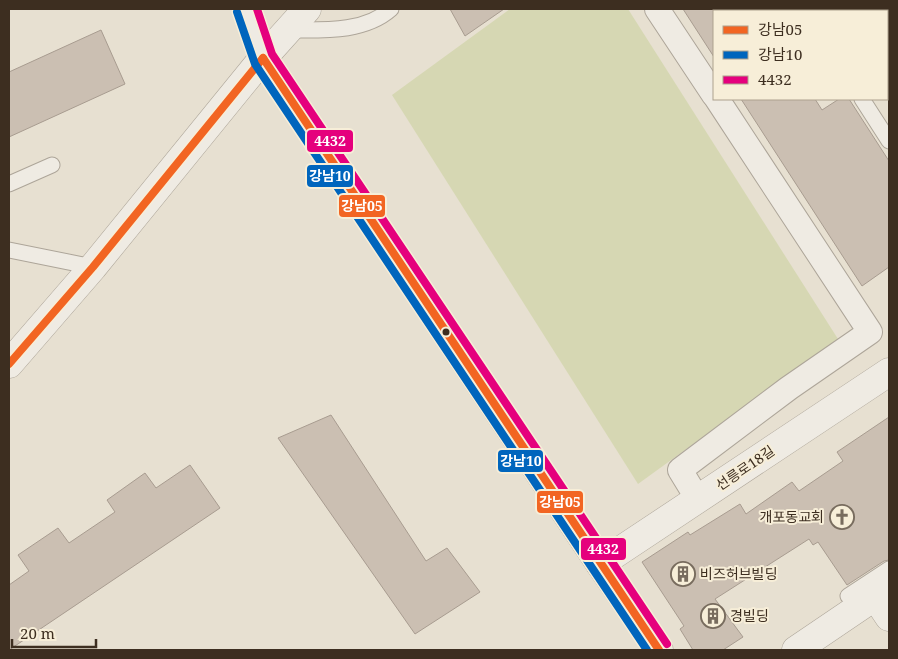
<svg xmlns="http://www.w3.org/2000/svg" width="898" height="659" viewBox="0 0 898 659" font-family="'Noto Serif','Noto Sans KR',serif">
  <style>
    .green { fill: #d6d7b3 }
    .building { fill: #cbbfb2; stroke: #a89c90 }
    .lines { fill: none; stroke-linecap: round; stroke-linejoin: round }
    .service-casing { stroke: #ada599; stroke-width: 17 }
    .pedestrian-casing { stroke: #ada599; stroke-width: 26 }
    .minor-casing { stroke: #ada599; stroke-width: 29 }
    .tertiary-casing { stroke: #ada599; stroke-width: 29 }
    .service { stroke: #efebe3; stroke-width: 15 }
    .pedestrian { stroke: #efebe3; stroke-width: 24 }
    .minor { stroke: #efebe3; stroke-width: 28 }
    .tertiary { stroke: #efebe3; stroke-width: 28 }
    .bus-1-casing { stroke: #f7eed8; stroke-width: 11 }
    .bus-2-casing { stroke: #f7eed8; stroke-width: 11 }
    .bus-3-casing { stroke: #f7eed8; stroke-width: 11 }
    .bus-1 { stroke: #f26522; stroke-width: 8 }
    .bus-2 { stroke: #0065bd; stroke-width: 8 }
    .bus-3 { stroke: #e5007d; stroke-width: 8 }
    .bus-dot { fill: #3d2e20; stroke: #f7eed8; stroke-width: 2 }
    .labels { text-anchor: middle; stroke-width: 4; stroke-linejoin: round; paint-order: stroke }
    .street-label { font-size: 14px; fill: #3d2e20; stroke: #f7eed8 }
    .poi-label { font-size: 14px; fill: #3d2e20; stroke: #f7eed8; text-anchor: start }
    .line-badge { stroke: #f7eed8; stroke-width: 2 }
    .badge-label { font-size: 14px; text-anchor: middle; font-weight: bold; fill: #fff }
  </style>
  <rect width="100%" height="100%" fill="#e7e0d1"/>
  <!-- green -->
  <g class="green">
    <polygon points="510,9 628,9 838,339 638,484 392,95"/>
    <polygon points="813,9 889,9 889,56 887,56 887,11 813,11"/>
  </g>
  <!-- building -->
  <g class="building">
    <polygon points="450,9 504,9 465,36"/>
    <polygon points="683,9 714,9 714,57"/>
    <polygon points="101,30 125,84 9,137 9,72"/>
    <polygon points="741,99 815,99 822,110 839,99 849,99 889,161 889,267 862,286"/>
    <polygon points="331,415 426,561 447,548 480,592 415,634 278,438"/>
    <polygon points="889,417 889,560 884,561 847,585 818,542 813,545 809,539 715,599 743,637 723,650 693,650 680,629 684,626 642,562 688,532 690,535 740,504 746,514 792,482 799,491 843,461 837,452"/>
    <polygon points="190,465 220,508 9,650 9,585 29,571 18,555 58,528 69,543 115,512 107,500 145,473 156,488"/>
  </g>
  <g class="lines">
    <defs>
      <g id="service">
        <polyline points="773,9 774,11"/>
        <path d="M288,30C322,30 364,33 391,9"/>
        <polyline points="862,99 889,141"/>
        <polyline points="9,184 52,165"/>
        <polyline points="9,250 93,267"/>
        <polyline points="848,596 889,569"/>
      </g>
      <g id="pedestrian">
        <polyline points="657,9 714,95"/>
        <polyline points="691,488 680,470 789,388 870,332 717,99"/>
      </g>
      <g id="minor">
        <polyline points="600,564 889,372"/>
        <polyline points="875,596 889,617"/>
        <polyline points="796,650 889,587"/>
      </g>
      <g id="tertiary">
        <polyline points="247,9 263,58 600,564 659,650"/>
        <polyline points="9,364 93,267 263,58 307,9"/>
      </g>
    </defs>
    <!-- service casing -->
    <use href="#service" class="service-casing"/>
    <!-- pedestrian casing -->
    <use href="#pedestrian" class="pedestrian-casing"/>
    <!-- minor casing -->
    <use href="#minor" class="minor-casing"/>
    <!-- tertiary casing -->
    <use href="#tertiary" class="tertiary-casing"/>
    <!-- service -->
    <use href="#service" class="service"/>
    <!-- pedestrian -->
    <use href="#pedestrian" class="pedestrian"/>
    <!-- minor -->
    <use href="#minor" class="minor"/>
    <!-- tertiary -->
    <use href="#tertiary" class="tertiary"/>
    <defs>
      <g id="bus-1">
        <polyline points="263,58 659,650"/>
        <polyline points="9,364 93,267 263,58"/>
      </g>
      <polyline id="bus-2" points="237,12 255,64 647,650"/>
      <polyline id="bus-3" points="257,9 272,54 667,644"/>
    </defs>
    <!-- bus-1 casing -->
    <use href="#bus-1" class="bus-1-casing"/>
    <!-- bus-2 casing -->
    <use href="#bus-2" class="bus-2-casing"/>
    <!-- bus-3 casing -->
    <use href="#bus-3" class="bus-3-casing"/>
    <!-- bus-1 -->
    <use href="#bus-1" class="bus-1"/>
    <!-- bus-2 -->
    <use href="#bus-2" class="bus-2"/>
    <!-- bus-3 -->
    <use href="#bus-3" class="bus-3"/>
  </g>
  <!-- icons -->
  <defs>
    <symbol id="church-ring" viewBox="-11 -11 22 22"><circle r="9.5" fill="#f7eed8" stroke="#786c5e" stroke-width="1.5"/><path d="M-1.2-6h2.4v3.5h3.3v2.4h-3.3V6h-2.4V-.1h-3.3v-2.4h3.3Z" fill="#786c5e"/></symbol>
    <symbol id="building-ring" viewBox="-11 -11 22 22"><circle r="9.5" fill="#f7eed8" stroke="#786c5e" stroke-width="1.5"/><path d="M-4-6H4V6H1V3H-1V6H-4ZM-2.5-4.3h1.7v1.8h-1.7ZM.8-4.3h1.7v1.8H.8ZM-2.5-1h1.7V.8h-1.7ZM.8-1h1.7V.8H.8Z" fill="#786c5e"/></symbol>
  </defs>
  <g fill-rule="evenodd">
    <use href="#church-ring" x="828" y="503" width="28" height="28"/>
    <use href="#building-ring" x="669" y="560" width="28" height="28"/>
    <use href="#building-ring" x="699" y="602" width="28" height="28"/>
  </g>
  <!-- markers -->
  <circle class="bus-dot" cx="446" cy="332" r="4.5"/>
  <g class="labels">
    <!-- street labels -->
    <g class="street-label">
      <text transform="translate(745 468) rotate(-34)" y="5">선릉로18길</text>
    </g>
    <!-- poi labels -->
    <g class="poi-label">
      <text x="824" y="522" text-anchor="end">개포동교회</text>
      <text x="700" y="579">비즈허브빌딩</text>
      <text x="730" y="621">경빌딩</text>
    </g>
  </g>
  <g class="line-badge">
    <rect x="306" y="129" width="48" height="24" rx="5" fill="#e5007d"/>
    <rect x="306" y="164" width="48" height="24" rx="5" fill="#0065bd"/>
    <rect x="338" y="194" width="48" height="24" rx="5" fill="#f26522"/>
    <rect x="497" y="449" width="47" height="24" rx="5" fill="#0065bd"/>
    <rect x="536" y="490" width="48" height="24" rx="5" fill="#f26522"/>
    <rect x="580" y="537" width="47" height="24" rx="5" fill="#e5007d"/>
  </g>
  <g class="badge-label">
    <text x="330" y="146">4432</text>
    <text x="330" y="181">강남10</text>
    <text x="362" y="211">강남05</text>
    <text x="521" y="466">강남10</text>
    <text x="560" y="507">강남05</text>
    <text x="603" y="554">4432</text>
  </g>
  <!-- border -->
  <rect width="898" height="659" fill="none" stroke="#3d2e20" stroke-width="20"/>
  <!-- legend -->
  <rect x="713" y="10" width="175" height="90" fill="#f7eed8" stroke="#ada18e"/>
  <rect x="723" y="26" width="25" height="8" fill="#f26522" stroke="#ada18e"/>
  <text x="758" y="35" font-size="15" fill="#3d2e20">강남05</text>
  <rect x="723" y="51" width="25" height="8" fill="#0065bd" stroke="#ada18e"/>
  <text x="758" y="60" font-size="15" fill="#3d2e20">강남10</text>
  <rect x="723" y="76" width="25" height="8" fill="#e5007d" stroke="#ada18e"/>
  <text x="758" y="85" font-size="15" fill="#3d2e20">4432</text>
  <!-- scale -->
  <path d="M12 639v8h84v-8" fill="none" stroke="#3d2e20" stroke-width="2.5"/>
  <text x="20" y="639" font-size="15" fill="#3d2e20" stroke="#f7eed8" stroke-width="4" paint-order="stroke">20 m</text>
</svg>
